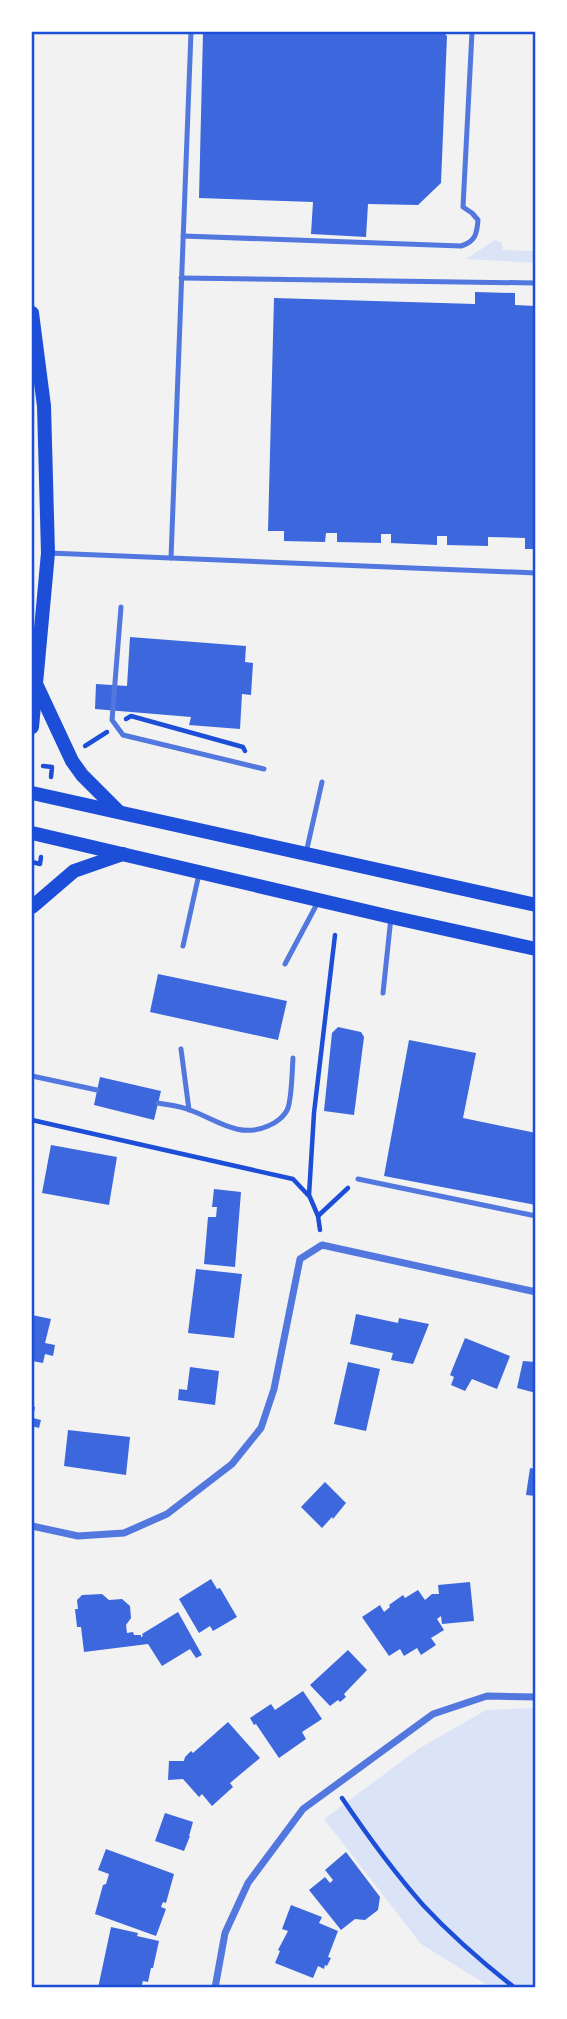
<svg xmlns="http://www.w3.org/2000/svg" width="567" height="2019" viewBox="0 0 567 2019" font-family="Arial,sans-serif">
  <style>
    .green { fill: #dbe4f7 }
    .building { fill: #3d67dc }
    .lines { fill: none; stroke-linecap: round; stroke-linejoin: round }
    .path { stroke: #1d4ed8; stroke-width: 4.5 }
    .service { stroke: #5277de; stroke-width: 5 }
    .minor { stroke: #5277de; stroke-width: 7 }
    .secondary { stroke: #1d4ed8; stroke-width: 14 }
    .neatline { fill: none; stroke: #1d4ed8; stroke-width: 2.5 }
  </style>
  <rect width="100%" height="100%" fill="#f2f2f2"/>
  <!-- green -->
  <g class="green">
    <polygon points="495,240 502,243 503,250 535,251 535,263 466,259"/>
    <polygon points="535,1708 535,1987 490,1987 421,1944 324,1819 418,1749 486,1710"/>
  </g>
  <!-- building -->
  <g class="building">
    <polygon points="203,32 443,32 447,36 441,183 418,205 368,204 366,237 311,234 313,202 199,198"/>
    <polygon points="475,292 515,293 515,305 536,306 536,549 525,549 525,538 488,537 488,546 447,545 447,536 437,536 437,545 391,543 391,534 381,534 381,543 337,542 337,533 326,533 325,542 284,541 284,531 268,531 274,298 475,304"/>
    <polygon points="130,637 246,646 245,662 253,663 251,695 242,694 240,729 189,725 191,717 95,709 96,684 127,686"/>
    <polygon points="158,974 287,1001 278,1040 150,1012"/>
    <polygon points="338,1027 361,1032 364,1037 354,1115 324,1111 332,1033"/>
    <polygon points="409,1040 476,1053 463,1118 536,1133 536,1205 384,1176"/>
    <polygon points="100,1077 161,1091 154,1120 94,1105"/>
    <polygon points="51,1145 117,1157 109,1205 42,1193"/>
    <polygon points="214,1189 241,1192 235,1267 204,1264 208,1217 216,1217 217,1207 212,1207"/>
    <polygon points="196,1269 242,1274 234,1338 188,1333"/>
    <polygon points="356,1314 398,1323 399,1318 429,1324 413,1364 391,1360 393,1353 350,1344"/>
    <polygon points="32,1315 51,1319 45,1343 55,1345 53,1356 45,1354 43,1363 32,1361"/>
    <polygon points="465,1338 510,1356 497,1389 472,1379 465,1391 451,1385 454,1377 450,1375"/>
    <polygon points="523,1361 536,1362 536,1393 517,1388"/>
    <polygon points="348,1362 380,1369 366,1431 334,1424"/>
    <polygon points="190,1367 219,1371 215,1405 178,1400 179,1389 187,1390"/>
    <polygon points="32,1406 35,1407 33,1418 41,1420 39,1428 32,1426"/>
    <polygon points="68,1430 130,1437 126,1475 64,1466"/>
    <polygon points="530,1468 536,1469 536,1496 526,1495"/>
    <polygon points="325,1482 346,1503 333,1519 332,1517 322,1528 301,1507"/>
    <polygon points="211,1579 217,1589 220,1588 237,1617 213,1631 210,1626 199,1633 179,1599"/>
    <polygon points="470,1582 474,1621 442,1624 441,1616 437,1619 444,1630 431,1638 436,1645 421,1655 417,1648 404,1656 400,1649 389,1656 362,1617 380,1605 384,1612 390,1607 389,1605 403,1595 405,1598 418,1590 425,1600 432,1594 439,1594 438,1585"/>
    <polygon points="102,1594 109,1600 122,1599 130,1606 131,1618 126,1625 127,1633 133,1632 134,1635 141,1635 141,1637 143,1636 142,1634 178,1612 202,1655 196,1658 190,1649 162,1666 148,1644 84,1652 81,1627 77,1627 75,1609 78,1609 77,1600 82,1595"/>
    <polygon points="348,1650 367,1670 344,1694 346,1697 340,1702 338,1700 330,1706 310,1685"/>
    <polygon points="303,1691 322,1719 302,1732 306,1739 279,1758 256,1724 254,1725 250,1718 271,1704 275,1710"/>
    <polygon points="228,1722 260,1758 230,1783 233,1787 212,1806 202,1794 199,1797 183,1779 168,1780 169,1761 184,1761 185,1757 191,1751 193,1753"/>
    <polygon points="165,1813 193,1822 189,1836 190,1836 184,1851 155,1841"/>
    <polygon points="106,1849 174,1874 166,1903 163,1902 161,1907 166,1909 156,1936 95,1914 103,1885 106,1884 109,1874 98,1870"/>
    <polygon points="346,1852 380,1897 378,1910 365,1920 355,1919 341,1930 309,1890 325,1877 330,1883 333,1880 325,1870"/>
    <polygon points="291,1905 322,1917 319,1923 338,1931 328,1957 331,1958 327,1966 325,1965 324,1969 318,1966 313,1978 275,1963 280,1951 278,1950 288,1931 282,1929"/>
    <polygon points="111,1927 138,1933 137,1936 159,1941 153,1968 151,1968 148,1982 143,1981 141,1988 98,1988"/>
  </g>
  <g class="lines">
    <!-- path -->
    <g class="path">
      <polyline points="126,719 131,716 243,747 245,751"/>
      <polyline points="85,746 107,732"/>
      <polyline points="43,766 52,767 51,777"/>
      <polyline points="32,862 40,864 41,857"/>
      <polyline points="32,1120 293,1179 308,1195"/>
      <polyline points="318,1216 348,1188"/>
      <polyline points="320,1230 318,1216 309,1195 314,1113 335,935"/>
      <path d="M342,1798C367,1835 394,1872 423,1905C451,1935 483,1963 515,1988"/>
    </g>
    <!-- service -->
    <g class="service">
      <path d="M183,236L461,246C475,242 477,234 478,220L472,213L463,207L472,32"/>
      <polyline points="181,278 536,283"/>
      <polyline points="49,553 536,573"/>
      <polyline points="171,558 191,32"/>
      <polyline points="121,607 112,720 123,735 264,769"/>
      <polyline points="306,853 322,782"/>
      <polyline points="183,946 199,874"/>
      <polyline points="285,964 318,902"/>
      <polyline points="383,993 391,917"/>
      <polyline points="181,1049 189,1110"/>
      <polyline points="32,1076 97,1090"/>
      <path d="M158,1103C168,1105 180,1106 190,1110C217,1120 239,1139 268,1126C276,1123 285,1116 288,1108C292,1095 292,1072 293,1058"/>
      <polyline points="358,1179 536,1216"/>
    </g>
    <!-- minor -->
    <g class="minor">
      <polyline points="32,1526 78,1536 124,1533 167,1514 232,1464 261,1428 274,1389 300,1259 322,1245 536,1292"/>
      <polyline points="215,1988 225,1933 248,1883 303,1809 433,1714 487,1696 536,1697"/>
    </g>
    <!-- secondary -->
    <g class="secondary">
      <polyline points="32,313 44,406 48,553 32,727"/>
      <polyline points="37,686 72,761 82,775 118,811"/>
      <polyline points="32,793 536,905"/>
      <polyline points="32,833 391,917 536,949"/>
      <polyline points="32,907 74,871 123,854"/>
    </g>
  </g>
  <!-- border -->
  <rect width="567" height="2019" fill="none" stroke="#ffffff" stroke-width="66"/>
  <rect x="33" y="33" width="501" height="1953" class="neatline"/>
</svg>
